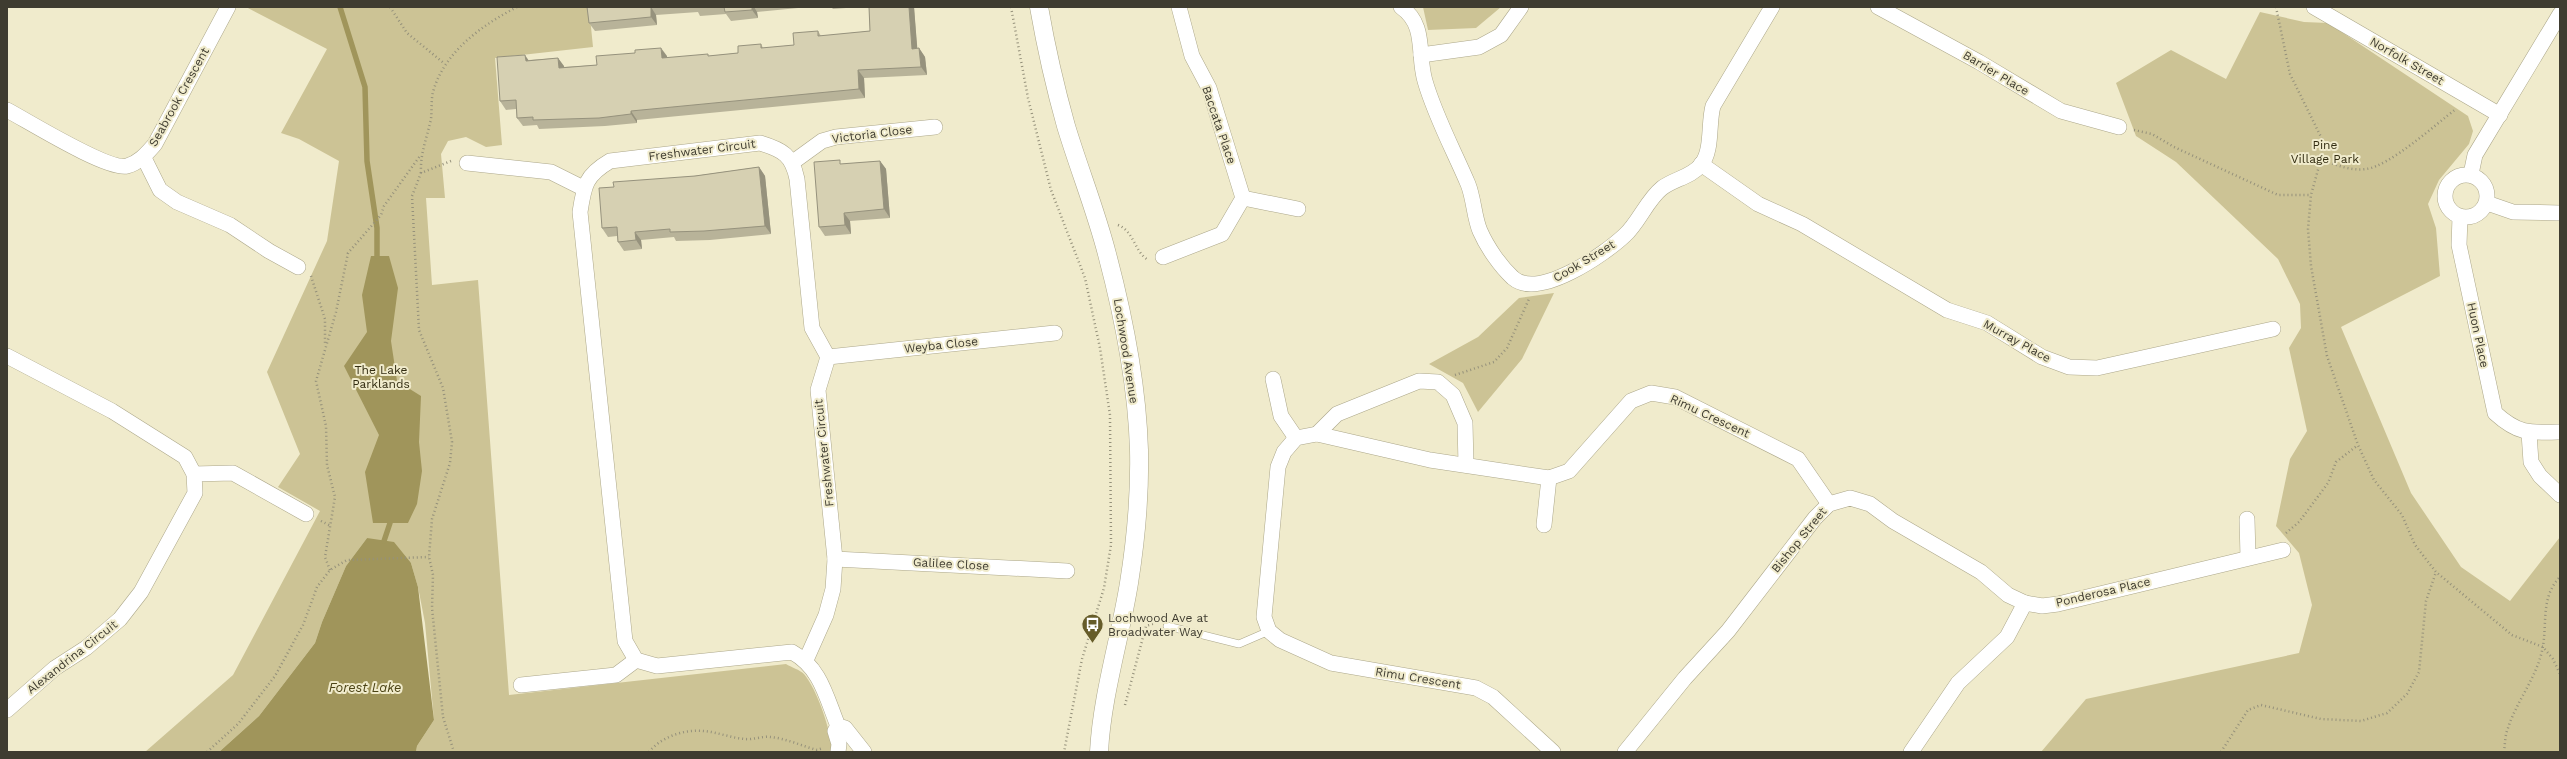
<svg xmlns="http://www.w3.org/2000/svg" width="2567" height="759" viewBox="0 0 2567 759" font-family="'Work Sans',sans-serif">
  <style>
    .green { fill: #ccc395 }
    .water { fill: #a0955b }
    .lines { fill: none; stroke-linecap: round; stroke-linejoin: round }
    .stream { stroke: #a0955b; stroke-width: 5.5 }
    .service-casing { stroke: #aca78a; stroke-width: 8 }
    .minor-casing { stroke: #aca78a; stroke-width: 16 }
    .tertiary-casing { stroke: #aca78a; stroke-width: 19 }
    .path { stroke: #95917b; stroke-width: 2.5; stroke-dasharray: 1 3; stroke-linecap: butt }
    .service { stroke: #fff; stroke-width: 7 }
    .minor { stroke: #fff; stroke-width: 15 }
    .tertiary { stroke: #fff; stroke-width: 18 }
    .wall { fill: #b8b399 }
    .shaded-wall { fill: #96927d }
    .building { fill: #d6d0b2; stroke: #96927d }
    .labels { text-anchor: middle; stroke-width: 4; stroke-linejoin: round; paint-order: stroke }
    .street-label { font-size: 12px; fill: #3f3c30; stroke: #f0ebcc }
    .park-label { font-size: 12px; fill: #332d12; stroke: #f0ebcc }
    .poi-label { font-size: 12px; fill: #3f3c30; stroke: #f0ebcc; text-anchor: start }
    .water-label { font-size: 13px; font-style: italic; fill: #4b4315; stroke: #f0ebcc }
  </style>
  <rect width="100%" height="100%" fill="#f0ebcc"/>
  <!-- green -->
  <g class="green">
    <path d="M246,7H589L593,47L495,58L502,145L486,147L466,137L448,141L441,154L445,198H426L432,285L478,280L509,695L786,664C791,667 800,670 804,674C817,689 832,733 832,752H416L417,746L434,720L425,623L418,587L411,563L367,538L346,566L322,622L315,643L259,716L219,752H145L233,675L320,511L278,487L300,454L267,372L327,241L339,161L299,139L281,133L327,49Z"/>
    <polygon points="1423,7 1501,7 1476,28 1428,30"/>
    <polygon points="2260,12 2304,22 2328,23 2468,116 2473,131 2469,144 2439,180 2428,204 2436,228 2440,276 2341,327 2411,493 2461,567 2510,601 2560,537 2560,752 2041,752 2086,699 2299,653 2312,605 2299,553 2276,526 2290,459 2307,431 2289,348 2301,328 2300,304 2278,259 2176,162 2136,136 2116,83 2171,50 2226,79"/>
    <polygon points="1554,293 1522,359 1478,412 1463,383 1429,364 1478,337 1519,298"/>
  </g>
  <!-- water -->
  <g class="water">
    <polygon points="371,256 389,256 398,288 391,341 397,381 421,396 419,442 422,471 417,504 408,523 373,523 365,472 379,435 344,366 367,332 362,295"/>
    <polygon points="367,538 394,542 411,563 418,587 434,720 417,746 416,752 219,752 259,716 315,643 322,622 346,566"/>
  </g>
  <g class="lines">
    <!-- stream -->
    <g class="stream">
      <polyline points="340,7 365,87 367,161 377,228 377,256"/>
      <polyline points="384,541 390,523"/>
    </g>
    <defs>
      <polyline id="service" points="1167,626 1239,644 1269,631"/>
      <g id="minor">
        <path d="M1401,7C1427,25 1417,54 1425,81C1435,116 1454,151 1468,184C1474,199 1474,217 1480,231C1487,247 1500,266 1513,278C1539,300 1605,254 1625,235C1639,222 1647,200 1662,188C1674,179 1691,177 1701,165C1713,150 1708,124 1713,106L1772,7"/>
        <polyline points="1878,7 1979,62 2061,111 2119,127"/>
        <polyline points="2314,7 2500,115"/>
        <polyline points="1421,55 1479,47 1501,35 1521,7"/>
        <path d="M7,110C28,121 108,171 127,166C139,163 147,153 155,144L228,7"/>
        <polyline points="144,158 160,190 177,202 230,225 269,251 298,267"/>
        <polyline points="793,162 822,141 836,137 935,127"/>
        <polyline points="467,163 551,172 583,188"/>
        <polyline points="1701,164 1758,204 1802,224 1947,310 1987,323 2042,357 2069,367 2097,368 2273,329"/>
        <polyline points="2471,174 2475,155 2560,14"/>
        <circle cx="2466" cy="196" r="21"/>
        <polyline points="1243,198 1298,209"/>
        <polyline points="2487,203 2513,212 2560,213"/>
        <path d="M2460,217L2459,245L2495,413C2518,434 2529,433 2560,432"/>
        <polyline points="1163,257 1222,234 1243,198 1209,88 1192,56 1179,7"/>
        <polyline points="7,356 112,411 185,457 194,474 195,493 141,592 120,619 86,648 55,668 7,710"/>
        <polyline points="828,357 1055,333"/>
        <polyline points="1273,379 1281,416 1296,438"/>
        <polyline points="2529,433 2531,462 2540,476 2560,495"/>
        <polyline points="1317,434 1337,414 1419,381 1438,382 1453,395 1465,423 1466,465"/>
        <polyline points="194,474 233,473 306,514"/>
        <polyline points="2247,519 2248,557"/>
        <polyline points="1544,525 1549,478"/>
        <polyline points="835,559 1067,571"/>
        <path d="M806,660L826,615L833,589L835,559L818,390L828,357L812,328L797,179C792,155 783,150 760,143L610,161C586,175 584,185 580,212L625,641L636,660L657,666L792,652C821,668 826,697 838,726L845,728L864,752"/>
        <polyline points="521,685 616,675 636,660"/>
        <polyline points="838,726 835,731 839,744 838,752"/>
        <polyline points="1553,752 1493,697 1476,688 1331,663 1280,640 1269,631 1264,617 1278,467 1284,452 1296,438 1317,434 1430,460 1549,478 1569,471 1631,401 1651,393 1675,397 1798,459 1829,504"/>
        <polyline points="1625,752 1685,678 1728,631 1815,518 1829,504 1850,498 1870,504 1893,521 1981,572 2008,595 2025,603"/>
        <polyline points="1911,752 1958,683 2007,637 2025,603 2042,606 2058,604 2283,550"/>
      </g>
      <path id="tertiary" d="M1039,7C1046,47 1055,87 1066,126C1079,169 1096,211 1107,254C1124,318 1137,383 1139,450C1140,494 1136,539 1129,583C1120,639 1102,695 1099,752"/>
    </defs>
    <!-- service casing -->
    <use href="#service" class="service-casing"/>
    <!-- minor casing -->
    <use href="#minor" class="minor-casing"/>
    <!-- tertiary casing -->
    <use href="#tertiary" class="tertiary-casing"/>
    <!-- path -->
    <g class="path">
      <polyline points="390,7 407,33 445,64"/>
      <polyline points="1011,7 1028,98 1051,190 1085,278 1100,348 1110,415 1111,545 1104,588 1082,659 1064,752"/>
      <polyline points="2276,7 2290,74 2322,139 2321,159 2311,195 2308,229 2311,266 2327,356 2358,445 2374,480 2402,515 2415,545 2436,572 2512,635 2543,647 2553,659 2560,674"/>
      <polyline points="2134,130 2152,134 2174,147 2278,195 2311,195"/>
      <path d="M2321,159C2336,165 2350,171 2366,169C2390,166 2436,124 2456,109"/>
      <polyline points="451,161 421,173 412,196 419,330 443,388 452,442 450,463 432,519 429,557 433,575 432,608 443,717 454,752"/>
      <path d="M421,173C420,153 427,138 431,119C432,110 431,100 433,92C444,52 482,25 517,7"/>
      <path d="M1118,225C1134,231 1134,251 1148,260"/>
      <polyline points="311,276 325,319 325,343"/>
      <polyline points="1455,375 1494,362 1507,348 1529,299"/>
      <polyline points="321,521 331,526"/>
      <polyline points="2286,533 2299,522 2328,483 2336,462 2358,445"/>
      <polyline points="330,570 325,557 335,497 327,465 326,426 316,381 336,312 348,253 381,215 384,206 420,156"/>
      <polyline points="1125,705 1146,626 1155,623"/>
      <polyline points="207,752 238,724 275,676 303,625 317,587 330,570 347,560 429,557"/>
      <path d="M649,752C661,737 684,729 704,731C717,732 731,738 745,739C753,740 762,736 770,737C785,738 802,746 817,750L823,748"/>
      <polyline points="2221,752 2248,710 2261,705 2321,719 2361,721 2387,713 2407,694 2419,672 2426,601 2436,572"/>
      <path d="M2504,752C2505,744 2505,735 2508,728C2517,700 2538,676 2543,646C2547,622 2541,596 2560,577"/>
    </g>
    <!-- service -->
    <use href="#service" class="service"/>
    <!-- minor -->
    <use href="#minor" class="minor"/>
    <!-- tertiary -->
    <use href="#tertiary" class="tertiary"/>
  </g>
  <!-- wall -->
  <g class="wall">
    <polygon points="587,7 798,7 798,8 757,12 758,18 731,21 726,14 700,16 698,12 656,15 657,25 595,31 589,23"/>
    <polygon points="831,7 859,7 833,9"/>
    <polygon points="869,7 914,7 917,48 919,48 925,57 927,75 864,78 865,98 637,120 637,123 605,126 539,129 537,125 523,126 517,118 516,109 506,110 500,101 529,60 558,58 564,67 597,65 667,56 667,58 709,56 738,53 761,44 763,48 794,45 818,31 821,36 870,31"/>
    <polygon points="880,161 886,169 890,218 850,221 851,234 825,236 819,227 843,164"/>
    <polygon points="759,167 765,176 771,234 710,240 676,241 674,237 641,240 642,249 624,251 618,242 617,236 608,237 602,228 614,187"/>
  </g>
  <!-- shaded-wall -->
  <g class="shaded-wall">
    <polygon points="651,7 656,15 657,25 651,17"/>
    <polygon points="752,7 754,7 757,12 758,18 752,10"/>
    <polygon points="909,7 914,7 918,57 912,49"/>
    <polygon points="661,48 667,56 668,67 662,58"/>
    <polygon points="919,48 925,57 927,75 921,67"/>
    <polygon points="525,55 531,64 526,61"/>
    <polygon points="558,58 564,66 565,76 559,68"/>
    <polygon points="858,70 864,78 865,98 859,89"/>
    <polygon points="631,111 637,120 637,123 631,114"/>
    <polygon points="880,161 886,169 890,218 884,209"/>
    <polygon points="759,167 765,176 771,234 765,226"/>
    <polygon points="844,213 850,221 851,234 845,225"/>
    <polygon points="635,232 641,240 642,249 636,240"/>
  </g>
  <!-- building -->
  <g class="building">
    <polygon points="587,7 651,7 651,17 589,23"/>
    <polygon points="724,7 752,7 752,10 725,12"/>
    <polygon points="869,7 909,7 912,49 919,48 921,67 858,70 859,89 631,111 631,114 599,118 533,120 533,117 517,118 516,100 500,101 497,57 525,55 526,61 558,58 559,68 597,65 596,56 635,53 635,50 661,48 662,58 708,54 708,56 738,53 738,46 761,44 761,48 794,45 793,33 818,31 818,36 870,31"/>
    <polygon points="840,160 840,164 880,161 884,209 844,213 845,225 819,227 814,162"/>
    <polygon points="759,167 765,226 704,231 670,232 670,229 635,232 636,240 618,242 617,227 602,228 599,188 614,187 613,182 695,176"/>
  </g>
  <!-- icons -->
  <defs>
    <symbol id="bus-pin" viewBox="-11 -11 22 30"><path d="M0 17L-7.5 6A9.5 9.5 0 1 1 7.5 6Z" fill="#665c29" stroke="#f0ebcc"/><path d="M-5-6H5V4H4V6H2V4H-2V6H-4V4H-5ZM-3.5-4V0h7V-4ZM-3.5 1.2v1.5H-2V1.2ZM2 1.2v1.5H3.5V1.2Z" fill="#fff"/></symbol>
  </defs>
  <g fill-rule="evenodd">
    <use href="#bus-pin" x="1080" y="612" width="25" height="34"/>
  </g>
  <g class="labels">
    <!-- street labels -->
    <g class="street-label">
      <text transform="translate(2407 61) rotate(30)" y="4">Norfolk Street</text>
      <text transform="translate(1996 73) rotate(31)" y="4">Barrier Place</text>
      <text transform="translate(179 97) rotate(-61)" y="4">Seabrook Crescent</text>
      <text transform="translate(1219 125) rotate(71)" y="4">Baccata Place</text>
      <text transform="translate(872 134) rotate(-7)" y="4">Victoria Close</text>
      <text transform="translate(702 150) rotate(-7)" y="4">Freshwater Circuit</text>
      <text transform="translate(1584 261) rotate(-31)" y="4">Cook Street</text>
      <text transform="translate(2478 335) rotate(78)" y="4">Huon Place</text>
      <text transform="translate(2017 341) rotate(29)" y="4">Murray Place</text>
      <text transform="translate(941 345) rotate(-6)" y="4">Weyba Close</text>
      <text transform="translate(1126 351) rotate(81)" y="4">Lochwood Avenue</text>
      <text transform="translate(1710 416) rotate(25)" y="4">Rimu Crescent</text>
      <text transform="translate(824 453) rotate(-96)" y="4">Freshwater Circuit</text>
      <text transform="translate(1799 540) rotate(-51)" y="4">Bishop Street</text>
      <text transform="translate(951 564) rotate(3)" y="4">Galilee Close</text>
      <text transform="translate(2103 592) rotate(-13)" y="4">Ponderosa Place</text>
      <text transform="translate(72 657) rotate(-38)" y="4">Alexandrina Circuit</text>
      <text transform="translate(1418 678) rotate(9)" y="4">Rimu Crescent</text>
    </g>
    <!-- park labels -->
    <g class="park-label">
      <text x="2325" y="149">Pine<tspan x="2325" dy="14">Village Park</tspan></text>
      <text x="381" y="374">The Lake<tspan x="381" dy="14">Parklands</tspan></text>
    </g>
    <!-- poi labels -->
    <g class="poi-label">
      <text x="1108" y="622">Lochwood Ave at<tspan x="1108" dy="14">Broadwater Way</tspan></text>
    </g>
    <!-- water labels -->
    <g class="water-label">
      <text x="365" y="692">Forest Lake</text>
    </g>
  </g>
  <!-- border -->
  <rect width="2567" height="759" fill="none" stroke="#3f3c30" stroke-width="16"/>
</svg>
